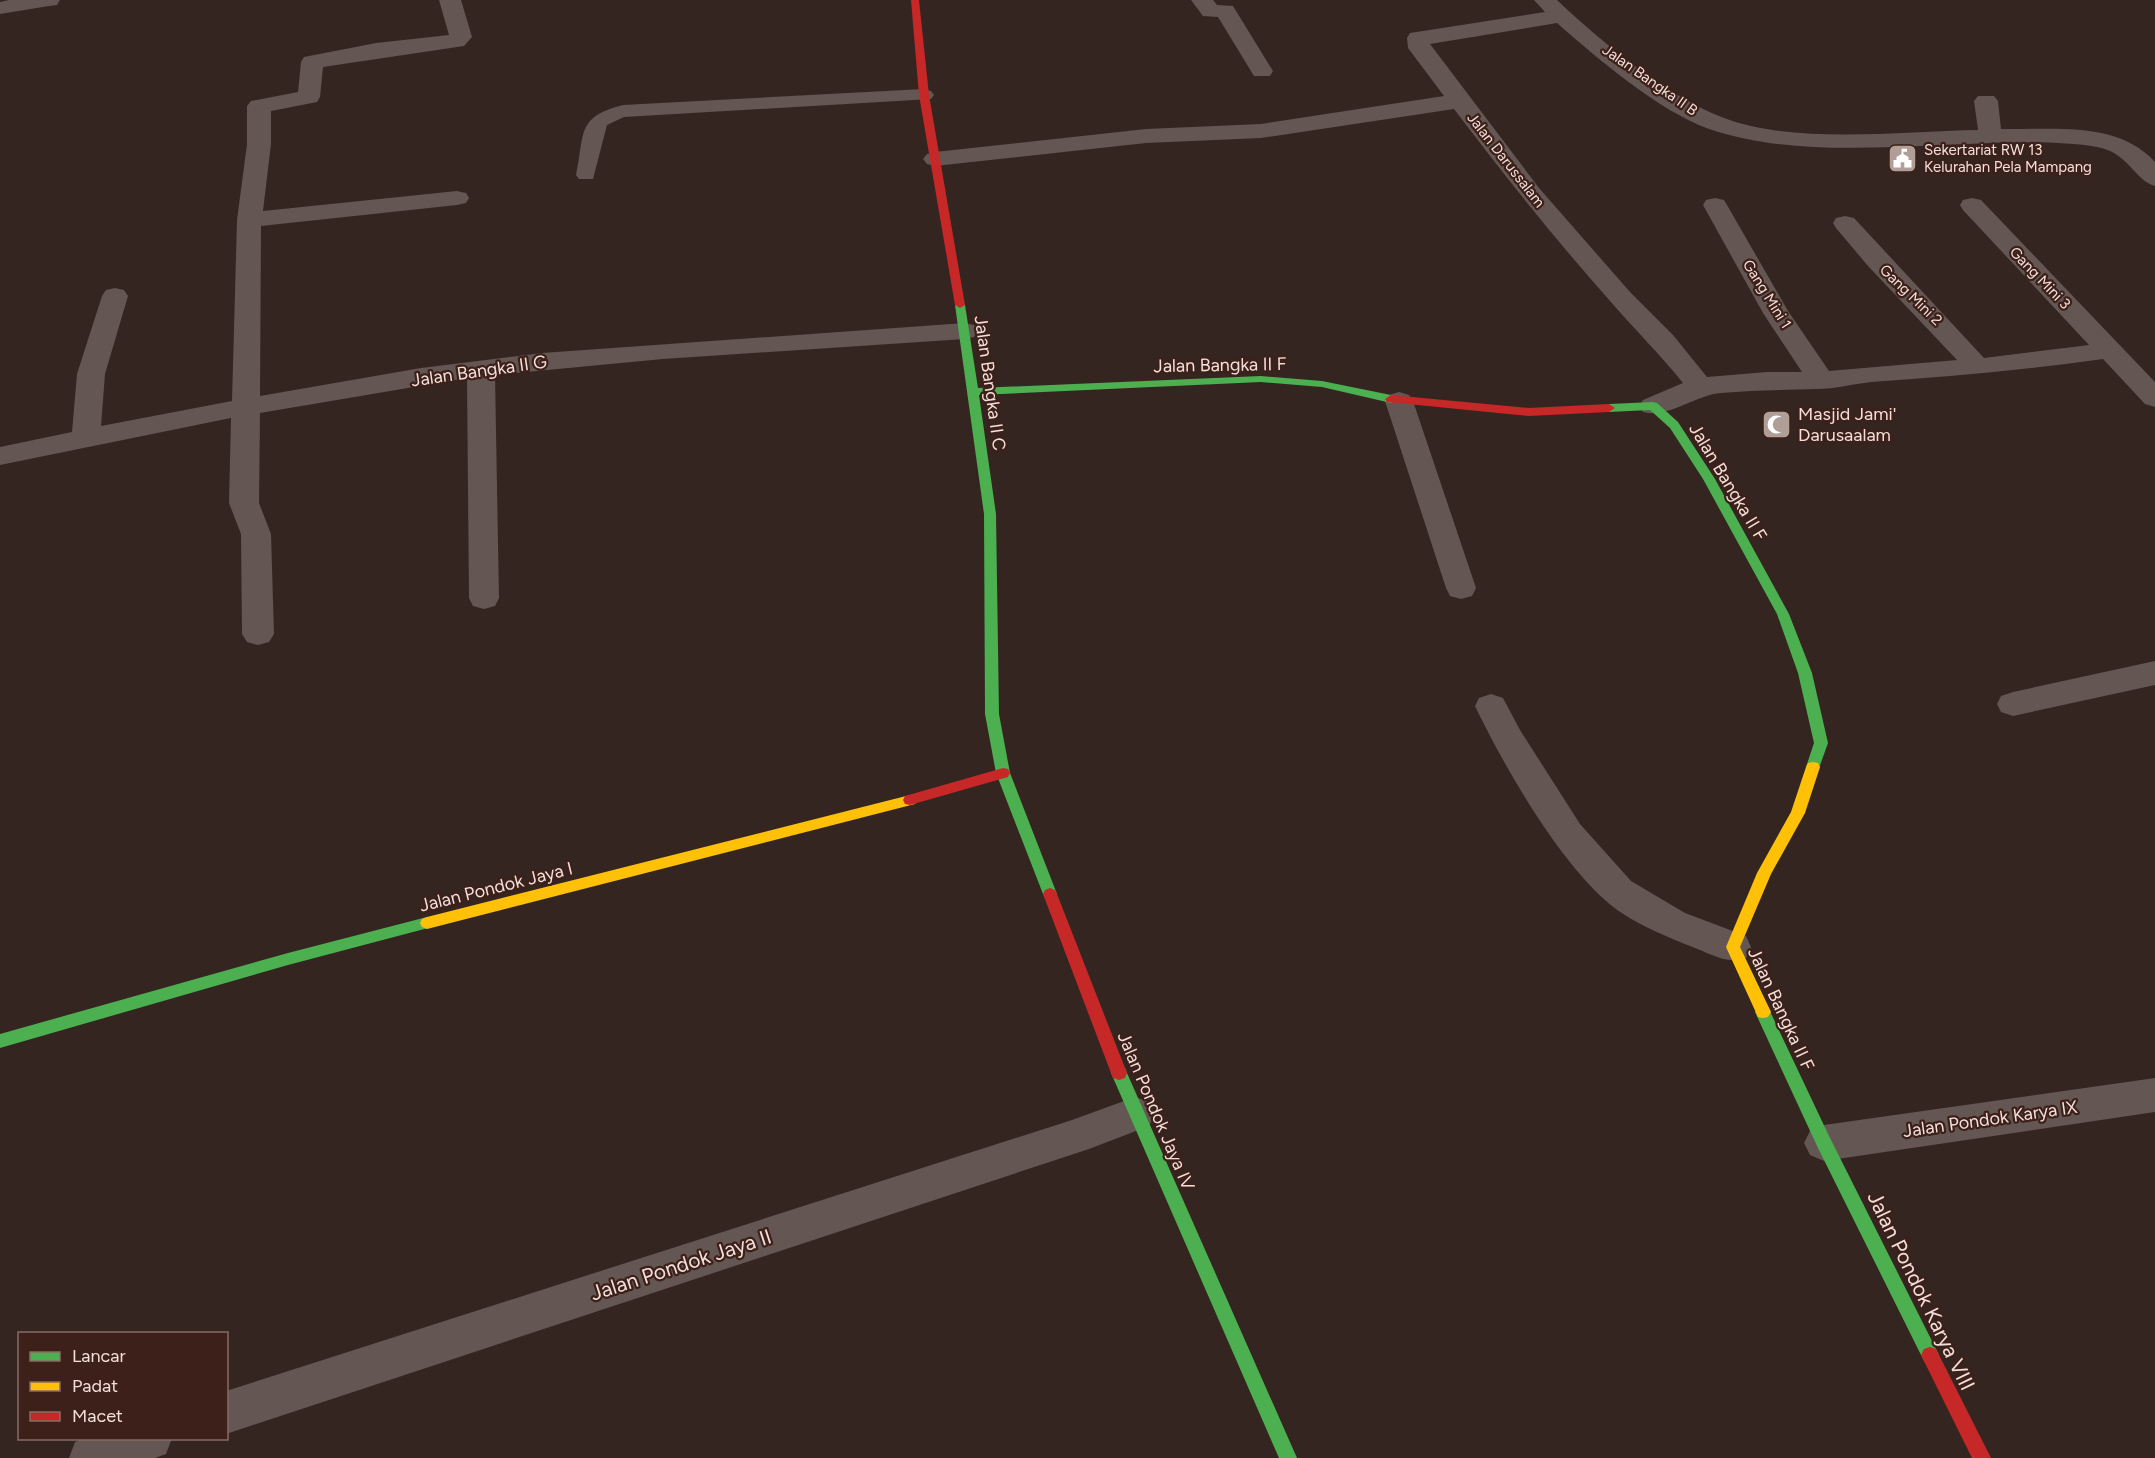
<svg xmlns="http://www.w3.org/2000/svg" width="2155" height="1458" viewBox="0 0 2155 1458" font-family="Figtree,sans-serif">
  <style>
    .lines { fill: none; stroke-linecap: round; stroke-linejoin: round }
    .lane { fill: #635653; fill-rule: evenodd }
    .street { fill: #635653; fill-rule: evenodd }
    .fast { fill: #4caf50; fill-rule: evenodd }
    .slow { fill: #ffc107; fill-rule: evenodd }
    .jam { fill: #c62828; fill-rule: evenodd }
    .labels { text-anchor: middle; stroke-width: 4.5; stroke-linejoin: round; paint-order: stroke }
    .far-street-label { font-size: 15px; fill: #f3dfda; stroke: #3c2019 }
    .far-poi-label { font-size: 15px; fill: #f3dfda; stroke: #3c2019; text-anchor: start }
    .street-label { font-size: 18px; fill: #f3dfda; stroke: #3c2019 }
    .poi-label { font-size: 18px; fill: #f3dfda; stroke: #3c2019; text-anchor: start }
    .near-street-label { font-size: 21px; fill: #f3dfda; stroke: #3c2019 }
  </style>
  <rect width="100%" height="100%" fill="#342521"/>
  <g class="lines">
    <!-- lane -->
    <path class="lane" d="M924,89L931,91L934,95L931,99L624,117L607,125L593,179H579L576,175C585,133 576,117 623,105Z"/>
    <!-- street -->
    <g class="street">
      <polygon points="9,0 60,0 57,5 49,6 0,14 0,2"/>
      <polygon points="439,0 461,0 472,37 464,46 323,67 320,97 317,102 271,111 271,144 263,211 457,191 466,193 469,198 466,203 457,205 261,226 260,396 421,368 542,353 965,323 974,325 978,331 974,337 965,339 663,359 495,375 499,598 495,606 484,609 473,606 469,598 467,378 260,413 259,503 271,534 274,634 269,642 258,645 247,642 242,634 241,534 229,503 231,418 0,465 0,447 72,432 77,374 102,296 106,290 115,288 124,290 128,296 105,374 101,426 232,401 237,220 247,144 247,106 251,101 298,92 301,62 304,57 376,43 449,35"/>
      <polygon points="1191,0 1213,0 1217,5 1233,6 1273,71 1270,76 1254,76 1218,17 1203,16"/>
      <path d="M1534,0H1557C1599,40 1669,98 1724,118C1796,145 1901,131 1978,130L1974,101L1978,96H1994L1998,101L2001,129C2051,130 2118,120 2155,162V186C2135,181 2128,152 2097,147C2053,139 1989,143 1943,145C1866,148 1784,154 1709,129C1659,111 1598,59 1557,23L1430,44L1539,188L1630,292L1673,335L1707,377L1767,372H1802L1763,313L1703,205L1706,200L1715,198L1724,200L1727,205L1788,311L1829,371L1957,360L1868,266L1836,228L1833,223L1836,218L1845,216L1854,218L1984,358L2089,345L1963,210L1960,205L1963,200L1972,198L1981,200L2155,382V407L2145,404L2103,359C2026,370 1949,377 1871,382C1853,384 1835,389 1817,389C1785,390 1753,390 1721,393C1695,395 1668,419 1643,412L1639,406L1643,400L1683,383C1660,354 1634,329 1610,301C1555,239 1504,175 1454,109L1261,138L1146,143L935,166L927,164L923,159L927,154L935,152L1146,129L1261,124L1444,96L1408,48L1407,38L1410,33L1545,12Z"/>
      <polygon points="1399,392 1409,395 1413,401 1476,588 1472,596 1461,599 1450,596 1446,588 1385,401 1389,395"/>
      <polygon points="2155,661 2155,685 2013,716 2001,712 1997,704 2001,696 2013,692"/>
      <path d="M1491,694L1503,698L1520,730L1580,824L1631,881L1685,913L1746,936L1751,947L1746,958C1725,965 1710,953 1690,946C1663,935 1626,920 1605,900C1555,855 1504,766 1475,706L1479,698Z"/>
      <polygon points="2155,1078 2155,1112 1824,1161 1810,1155 1804,1143 1810,1131 1824,1125"/>
      <polygon points="1135,1097 1149,1102 1155,1114 1149,1126 1089,1149 226,1434 226,1391 1072,1120"/>
      <polygon points="84,1438 172,1438 166,1454 155,1458 69,1458 75,1442"/>
    </g>
    <!-- fast -->
    <g class="fast">
      <polygon points="960,302 965,305 978,388 1261,376 1322,381 1391,395 1397,399 1391,403 1322,387 1261,382 979,395 996,514 999,714 1010,773 1057,894 1055,898 1050,900 1045,898 1043,894 996,773 985,714 984,514 955,305"/>
      <polygon points="1653,402 1657,403 1678,422 1715,479 1789,614 1812,673 1828,743 1818,771 1808,771 1806,767 1814,743 1798,673 1777,614 1703,479 1670,428 1650,410 1609,412 1603,408 1609,404"/>
      <polygon points="427,917 432,919 434,923 432,927 288,965 0,1048 0,1034 288,953"/>
      <polygon points="1763,1006 1768,1007 1830,1138 1936,1349 1939,1355 1936,1361 1930,1363 1924,1361 1818,1148 1755,1012 1758,1007"/>
      <polygon points="1119,1066 1125,1068 1127,1073 1297,1458 1279,1458 1111,1073 1113,1068"/>
    </g>
    <!-- slow -->
    <g class="slow">
      <polygon points="1813,762 1818,763 1820,767 1805,813 1771,874 1740,947 1771,1012 1768,1017 1763,1018 1758,1017 1726,947 1757,873 1791,812 1806,767 1808,763"/>
      <polygon points="910,795 915,796 917,800 915,804 427,929 422,927 420,923 422,919 427,917"/>
    </g>
    <!-- jam -->
    <g class="jam">
      <polygon points="911,0 919,0 929,95 965,305 960,308 955,305 919,95"/>
      <polygon points="1391,395 1529,408 1609,404 1615,408 1609,412 1529,416 1387,402 1385,399"/>
      <polygon points="1003,768 1008,769 1010,773 1008,777 910,805 905,804 903,800 905,796"/>
      <polygon points="1050,888 1055,890 1057,894 1127,1073 1125,1078 1119,1080 1113,1078 1111,1073 1043,894 1045,890"/>
      <polygon points="1930,1347 1936,1349 1991,1458 1972,1458 1921,1355 1924,1349"/>
    </g>
  </g>
  <!-- icons -->
  <defs>
    <symbol id="civic-square" viewBox="-11 -11 22 22"><rect x="-9" y="-9" width="18" height="18" rx="4" fill="#b09e99" stroke="#3c2019"/><path d="M-.6-6.5H3V-4.5H.6V-3L4-1V1h2V6H-6V1h2V-1L-.6-3ZM-1.2 2.5V6h2.4V2.5Z" fill="#fff"/></symbol>
    <symbol id="mosque-square" viewBox="-11 -11 22 22"><rect x="-9" y="-9" width="18" height="18" rx="4" fill="#b09e99" stroke="#3c2019"/><path d="M3.5-4.9A6 6 0 1 0 3.5 4.9A5 5 0 1 1 3.5-4.9Z" fill="#fff"/></symbol>
  </defs>
  <g fill-rule="evenodd">
    <use href="#civic-square" x="1886" y="142" width="33" height="33"/>
    <use href="#mosque-square" x="1760" y="408" width="33" height="33"/>
  </g>
  <g class="labels">
    <!-- far-street labels -->
    <g class="far-street-label">
      <text transform="translate(1650 80) rotate(35)" y="5">Jalan Bangka II B</text>
      <text transform="translate(1506 160) rotate(52)" y="5">Jalan Darussalam</text>
      <text transform="translate(2040 278) rotate(46)" y="5">Gang Mini 3</text>
      <text transform="translate(1767 294) rotate(58)" y="5">Gang Mini 1</text>
      <text transform="translate(1911 295) rotate(44)" y="5">Gang Mini 2</text>
    </g>
    <!-- far-poi labels -->
    <g class="far-poi-label">
      <text x="1924" y="155">Sekertariat RW 13<tspan x="1924" dy="17">Kelurahan Pela Mampang</tspan></text>
    </g>
    <!-- street labels -->
    <g class="street-label">
      <text transform="translate(1220 365) rotate(-1)" y="6">Jalan Bangka II F</text>
      <text transform="translate(479 371) rotate(-8)" y="6">Jalan Bangka II G</text>
      <text transform="translate(990 383) rotate(82)" y="6">Jalan Bangka II C</text>
      <text transform="translate(1728 482) rotate(59)" y="6">Jalan Bangka II F</text>
      <text transform="translate(496 887) rotate(-14)" y="6">Jalan Pondok Jaya I</text>
      <text transform="translate(1781 1009) rotate(65)" y="6">Jalan Bangka II F</text>
      <text transform="translate(1156 1111) rotate(67)" y="6">Jalan Pondok Jaya IV</text>
      <text transform="translate(1990 1119) rotate(-8)" y="6">Jalan Pondok Karya IX</text>
    </g>
    <!-- poi labels -->
    <g class="poi-label">
      <text x="1798" y="420">Masjid Jami'<tspan x="1798" dy="21">Darusaalam</tspan></text>
    </g>
    <!-- near-street labels -->
    <g class="near-street-label">
      <text transform="translate(681 1265) rotate(-18)" y="7">Jalan Pondok Jaya II</text>
      <text transform="translate(1921 1291) rotate(64)" y="7">Jalan Pondok Karya VIII</text>
    </g>
  </g>
  <!-- legend -->
  <rect x="18" y="1332" width="210" height="108" fill="#3c2019" stroke="#856c66" stroke-width="1.5"/>
  <rect x="30" y="1352" width="30" height="9" fill="#4caf50" stroke="#856c66" stroke-width="1.5"/>
  <text x="72" y="1362" font-size="18" fill="#f3dfda">Lancar</text>
  <rect x="30" y="1382" width="30" height="9" fill="#ffc107" stroke="#856c66" stroke-width="1.5"/>
  <text x="72" y="1392" font-size="18" fill="#f3dfda">Padat</text>
  <rect x="30" y="1412" width="30" height="9" fill="#c62828" stroke="#856c66" stroke-width="1.5"/>
  <text x="72" y="1422" font-size="18" fill="#f3dfda">Macet</text>
</svg>
